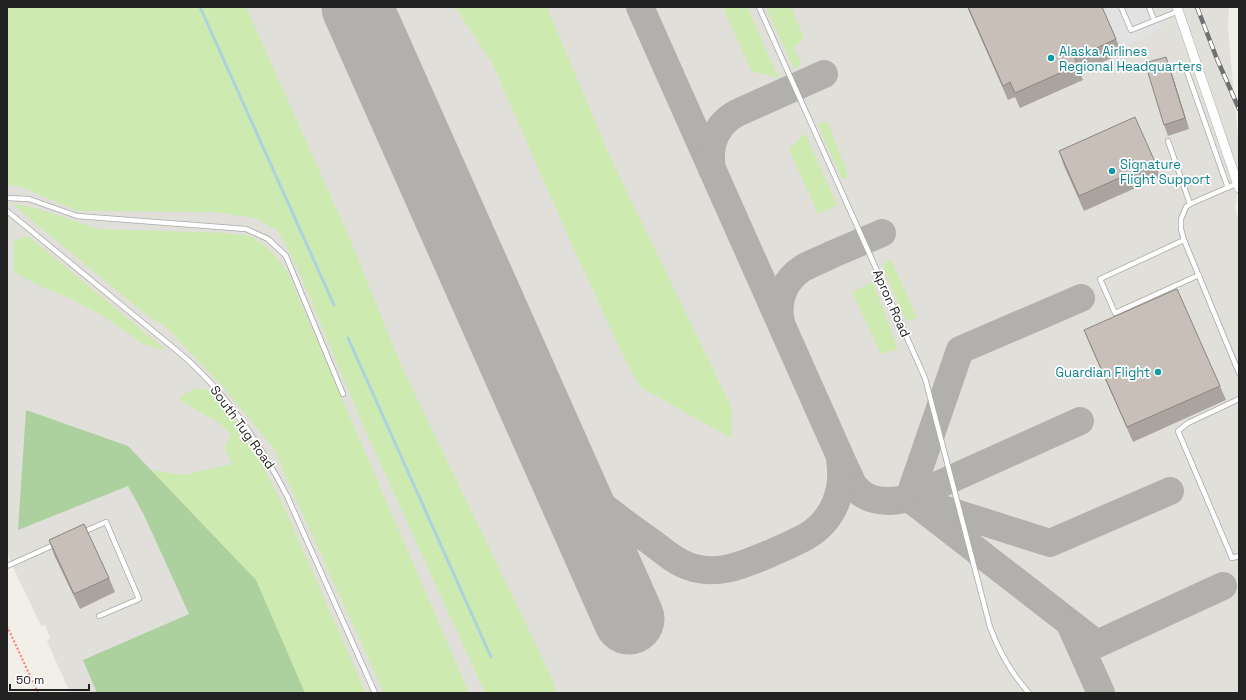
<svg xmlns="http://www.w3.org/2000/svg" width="1246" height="700" viewBox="0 0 1246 700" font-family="'Space Grotesk',sans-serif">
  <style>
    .airport { fill: #e1dfda }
    .grass { fill: #cdebb0 }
    .forest { fill: #add19e }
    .parking { fill: #e2e2e2 }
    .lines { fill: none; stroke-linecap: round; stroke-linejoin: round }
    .stream { stroke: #aad3df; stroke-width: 3 }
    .taxiway { stroke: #b1b0ac; stroke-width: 28 }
    .runway { stroke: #b1b0ac; stroke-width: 71 }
    .lane-casing { stroke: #a9a9a9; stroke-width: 6 }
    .street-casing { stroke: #a9a9a9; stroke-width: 10 }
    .path { stroke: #fa8072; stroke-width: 2; stroke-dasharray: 2 2; stroke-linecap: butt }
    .lane { stroke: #fff; stroke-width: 4.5 }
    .street { stroke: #fff; stroke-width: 9 }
    .rail-casing { stroke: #707070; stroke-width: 4.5 }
    .rail { stroke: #fff; stroke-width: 3; stroke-dasharray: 9; stroke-linecap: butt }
    .wall { fill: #aba49e }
    .shaded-wall { fill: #8b8681 }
    .building { fill: #c7bfb8; stroke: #8b8681 }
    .culture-dot { fill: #0f9aa8; stroke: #fff; stroke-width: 1.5 }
    .labels { text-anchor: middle; stroke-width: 3.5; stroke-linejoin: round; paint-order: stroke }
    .culture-label { font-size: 13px; fill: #0d838f; stroke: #fff; text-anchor: start }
    .street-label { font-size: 13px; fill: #222; stroke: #fff }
  </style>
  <rect width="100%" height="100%" fill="#f2efe9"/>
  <!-- airport -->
  <polygon class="airport" points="7,7 1229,7 1228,28 1239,148 1239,185 1235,208 1239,221 1239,693 70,693 47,641 50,638 45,625 41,626 11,563 7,551"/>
  <!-- grass -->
  <g class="grass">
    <polygon points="7,7 246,7 350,239 401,365 551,676 557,693 485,693 362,423 296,265 278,231 255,218 215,212 78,211 21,187 7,184"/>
    <polygon points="455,7 547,7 611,159 732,408 731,438 640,387 621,351 571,243 492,63"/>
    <polygon points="723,7 747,7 779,78 751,71"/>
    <polygon points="766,7 791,7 804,38 793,48 802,64 794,69"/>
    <polygon points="827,121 849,177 842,179 818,125"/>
    <polygon points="805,133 837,205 818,214 789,149"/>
    <polygon points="11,203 35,208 99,229 227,233 251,236 270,250 286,269 469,693 384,693 283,471 275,450 224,388 167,328 144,313"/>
    <polygon points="28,236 167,351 143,344 103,316 71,299 38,285 14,272 14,241"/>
    <polygon points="891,259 917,318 906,321 882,266"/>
    <polygon points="873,282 898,349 881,354 852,292"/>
    <polygon points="196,388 210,390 238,424 260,461 283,505 366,693 305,693 256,580 151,470 183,475 232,464 224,447 231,434 219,423 179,400 183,395"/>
  </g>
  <!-- forest -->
  <polygon class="forest" points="26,410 128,446 256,580 305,693 97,693 83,660 189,614 144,515 128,486 18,530"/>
  <!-- parking -->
  <polygon class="parking" points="1104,7 1153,7 1162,28 1122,48"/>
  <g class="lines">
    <!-- stream -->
    <g class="stream">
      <polyline points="200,7 334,305"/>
      <polyline points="348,338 491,657"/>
    </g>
    <!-- taxiway -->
    <g class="taxiway">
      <path d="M640,7L847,472C850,476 851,482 854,486C867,503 890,503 909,498L1080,421"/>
      <path d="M712,169C708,146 715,125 737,113L824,74"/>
      <path d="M781,322C776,301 784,280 803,268C812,263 823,259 833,254C849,247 866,240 882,233"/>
      <path d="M568,479C595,500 622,522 650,541C662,550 674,561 688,566C717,577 742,565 769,554C782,548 795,543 807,536C834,520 845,490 840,460"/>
      <polyline points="909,498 1097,644 1223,586"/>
      <polyline points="909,498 960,350 1081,298"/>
      <polyline points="927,504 1050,543 1170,491"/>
      <polyline points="1071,626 1101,693"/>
    </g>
    <!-- runway -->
    <polyline class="runway" points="357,7 629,619"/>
    <defs>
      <g id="lane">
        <path d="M759,7L925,378L990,627C999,652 1011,673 1029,693"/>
        <polyline points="1121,7 1131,30 1179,11"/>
        <polyline points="1149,7 1154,20"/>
        <polyline points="1185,66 1228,188"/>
        <polyline points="1168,141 1190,204"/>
        <polyline points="1238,183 1190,204 1186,207 1181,219 1181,229 1184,240 1239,373"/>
        <polyline points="7,198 29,199 77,216 246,229 268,239 286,256 343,394"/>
        <path d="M7,211L181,354C226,393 260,443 287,496L375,693"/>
        <polyline points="1184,240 1100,279 1115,313 1199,275"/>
        <polyline points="1239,399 1188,423 1178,431 1232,558 1239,556"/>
        <polyline points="83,532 106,522 139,599 99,616"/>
        <polyline points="7,566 56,544"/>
      </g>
      <polyline id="street" points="1177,7 1239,188"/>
    </defs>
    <!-- lane casing -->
    <use href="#lane" class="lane-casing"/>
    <!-- street casing -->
    <use href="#street" class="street-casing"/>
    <!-- path -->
    <polyline class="path" points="7,626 38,693"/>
    <!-- lane -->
    <use href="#lane" class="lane"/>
    <!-- street -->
    <use href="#street" class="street"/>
    <defs>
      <polyline id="rail" points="1197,7 1217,59 1239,109"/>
    </defs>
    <!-- rail casing -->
    <use href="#rail" class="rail-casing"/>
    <!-- rail -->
    <use href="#rail" class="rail"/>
  </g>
  <!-- wall -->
  <g class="wall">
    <polygon points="967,7 1102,7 1116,39 1122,54 1095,65 1094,62 1079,69 1083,80 1020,108 1015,97 1008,100"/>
    <polygon points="1166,57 1170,68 1189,129 1168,136 1164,125"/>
    <polygon points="1059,151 1155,162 1160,177 1084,211 1064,166"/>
    <polygon points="1084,330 1220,386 1226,400 1133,442 1090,345"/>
    <polygon points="49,540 109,578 115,592 80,609 54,555"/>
  </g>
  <!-- shaded-wall -->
  <polygon class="shaded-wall" points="1166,57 1170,68 1189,129 1185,118"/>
  <!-- building -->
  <g class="building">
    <polygon points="968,7 1102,7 1116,39 1090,51 1089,48 1073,55 1078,65 1015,93 1010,82 1003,86"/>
    <polygon points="1166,57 1185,118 1164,125 1145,63"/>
    <polygon points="1135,117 1155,162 1079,196 1059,151"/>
    <polygon points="1177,289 1220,386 1127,427 1084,330"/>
    <polygon points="84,524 109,578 74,594 49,540"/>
  </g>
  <!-- markers -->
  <g class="culture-dot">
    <circle cx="1051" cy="58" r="4"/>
    <circle cx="1112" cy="171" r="4"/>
    <circle cx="1158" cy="372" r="4"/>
  </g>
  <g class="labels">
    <!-- culture labels -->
    <g class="culture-label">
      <text x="1059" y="56">Alaska Airlines<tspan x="1059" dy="15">Regional Headquarters</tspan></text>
      <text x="1120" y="169">Signature<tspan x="1120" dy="15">Flight Support</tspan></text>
      <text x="1150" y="377" text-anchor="end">Guardian Flight</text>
    </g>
    <!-- street labels -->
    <g class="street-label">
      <text transform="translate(892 303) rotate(66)" y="5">Apron Road</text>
      <text transform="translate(243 427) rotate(54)" y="5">South Tug Road</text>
    </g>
  </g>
  <!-- border -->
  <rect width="1246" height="700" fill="none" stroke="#222222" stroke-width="16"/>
  <!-- scale -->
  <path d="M10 684v6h79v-6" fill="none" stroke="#222222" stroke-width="2"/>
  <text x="16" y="684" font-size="12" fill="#222222" stroke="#ffffff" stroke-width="3" paint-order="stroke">50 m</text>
</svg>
